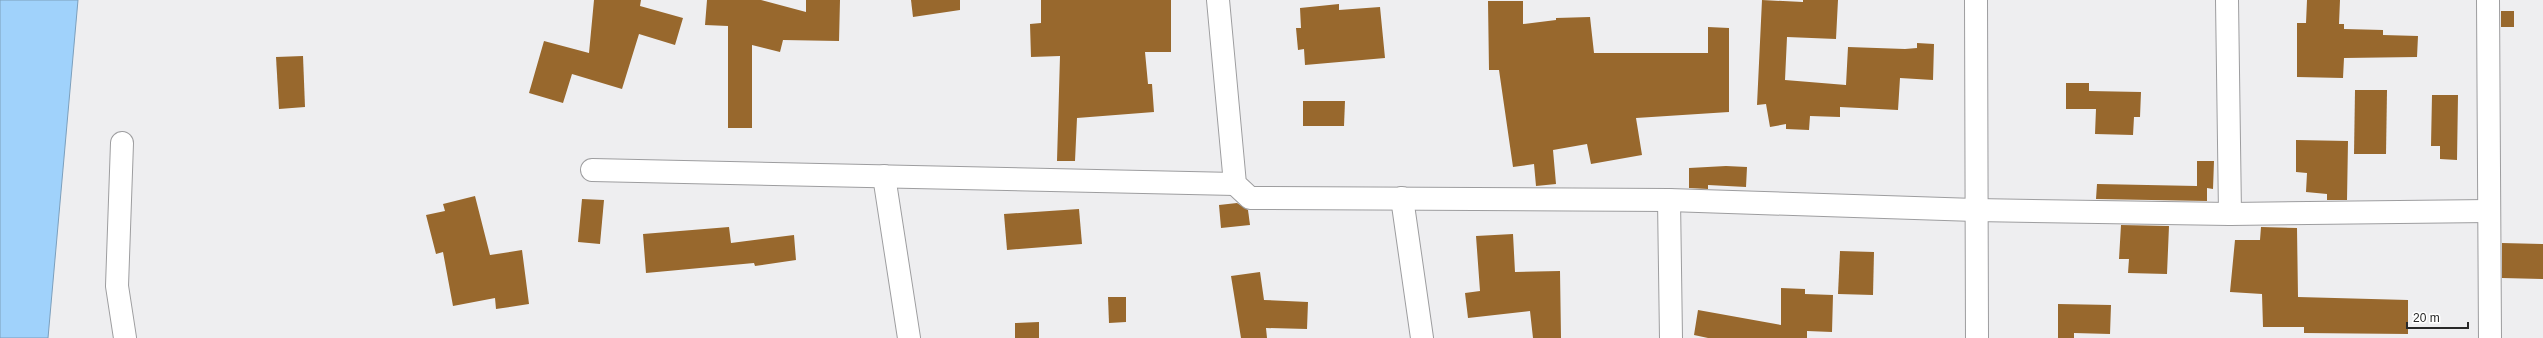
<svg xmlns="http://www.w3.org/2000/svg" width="2543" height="338" viewBox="0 0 2543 338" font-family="Helvetica,sans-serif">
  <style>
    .water { fill: #a0d2fb; stroke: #7c9fbc }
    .building { fill: #98682d }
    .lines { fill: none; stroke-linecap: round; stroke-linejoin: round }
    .street-casing { stroke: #9d9d9f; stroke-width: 24 }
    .street { stroke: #fff; stroke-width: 22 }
  </style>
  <rect width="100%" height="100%" fill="#eeeef0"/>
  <!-- water -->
  <polygon class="water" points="0,0 78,0 48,338 0,338"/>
  <!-- building -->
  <g class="building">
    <polygon points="594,0 641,0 640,6 683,18 675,45 639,34 622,89 572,74 563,103 529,93 544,41 589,53"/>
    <polygon points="707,0 761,0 806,12 806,0 840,0 839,41 783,40 780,52 752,45 752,128 728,128 728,26 705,25"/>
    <polygon points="911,0 960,0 960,10 913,17"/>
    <polygon points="1041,0 1171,0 1171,52 1145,52 1148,84 1152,84 1154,112 1077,118 1075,161 1057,161 1060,56 1031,57 1030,24 1041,23"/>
    <polygon points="1762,0 1803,2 1803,0 1838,0 1836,39 1787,37 1785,80 1846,85 1848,47 1905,49 1917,48 1917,43 1934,44 1933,80 1900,78 1898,110 1840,107 1840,117 1810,116 1809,130 1786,129 1786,124 1770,127 1766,104 1757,105"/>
    <polygon points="2307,0 2340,0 2339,24 2344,24 2344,29 2383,30 2383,35 2418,36 2417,57 2344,58 2343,78 2297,77 2297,23 2306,23"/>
    <polygon points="1488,1 1523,1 1523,24 1556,20 1556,18 1590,17 1594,53 1708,53 1708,27 1729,28 1729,112 1636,118 1642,155 1591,164 1587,144 1553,150 1556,184 1536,186 1534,164 1513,167 1499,70 1489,70"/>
    <polygon points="1339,4 1339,10 1380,7 1385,58 1305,65 1304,49 1298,50 1296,28 1301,28 1300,8"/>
    <rect x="2501" y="11" width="13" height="16"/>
    <polygon points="303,56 305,107 279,109 276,57"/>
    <polygon points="2066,83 2089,83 2089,91 2141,92 2140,117 2134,117 2133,135 2095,134 2096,109 2066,109"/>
    <polygon points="2355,90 2387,90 2386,154 2354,154"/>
    <polygon points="2432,95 2458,95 2457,160 2440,159 2440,146 2431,146"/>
    <polygon points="1303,101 1345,101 1344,126 1303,126"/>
    <polygon points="2296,140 2348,141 2347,200 2327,200 2327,194 2306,192 2307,173 2296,172"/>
    <polygon points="2197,161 2214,161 2213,189 2207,188 2207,201 2096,199 2097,184 2197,186"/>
    <polygon points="1726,166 1747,167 1746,187 1708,185 1708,189 1689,188 1689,168"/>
    <polygon points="475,196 490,255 522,250 529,304 496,309 495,298 453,306 443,252 436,254 426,215 445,211 443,204"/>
    <polygon points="582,199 604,200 600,244 578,242"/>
    <polygon points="1237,203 1248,210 1250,225 1221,228 1219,205"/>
    <polygon points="1079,209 1082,244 1007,250 1004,214"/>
    <polygon points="2121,225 2169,226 2167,274 2128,273 2129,259 2119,259"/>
    <polygon points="729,227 731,243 794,235 796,260 755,266 754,263 646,273 643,234"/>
    <polygon points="2261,227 2297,228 2298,297 2408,300 2408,334 2304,333 2304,327 2263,327 2262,294 2230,292 2235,240 2260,240"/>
    <polygon points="1513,234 1515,272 1560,271 1561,338 1533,338 1530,311 1468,318 1465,293 1480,291 1476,236"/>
    <polygon points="2502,243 2543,244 2543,279 2502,278"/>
    <polygon points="1840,251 1874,252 1873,295 1838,294"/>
    <polygon points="1260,272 1264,300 1308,302 1307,329 1266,328 1267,338 1241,338 1231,276"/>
    <polygon points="1781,288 1805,289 1805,294 1833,295 1832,332 1807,331 1807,338 1708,338 1694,335 1698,310 1781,325"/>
    <polygon points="1108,297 1126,297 1126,322 1109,323"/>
    <polygon points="2058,304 2111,305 2110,334 2074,333 2074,338 2058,338"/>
    <polygon points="1039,322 1039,338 1015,338 1015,323"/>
  </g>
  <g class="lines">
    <defs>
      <g id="street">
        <polyline points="1218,0 1235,184 1250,198 1669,200 1975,210 2230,214 2489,211"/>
        <polyline points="1976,0 1977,338"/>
        <polyline points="2227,0 2230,214"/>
        <polyline points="2488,0 2490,338"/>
        <polyline points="122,143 117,286 125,338"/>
        <polyline points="592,170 1235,184"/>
        <polyline points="884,176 909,338"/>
        <polyline points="1402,198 1422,338"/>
        <polyline points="1669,200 1671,338"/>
      </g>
    </defs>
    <!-- street casing -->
    <use href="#street" class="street-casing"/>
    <!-- street -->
    <use href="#street" class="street"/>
  </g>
  <!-- scale -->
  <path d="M2407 322v6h61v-6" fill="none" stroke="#282828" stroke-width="2"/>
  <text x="2413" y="322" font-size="12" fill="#282828" stroke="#ffffff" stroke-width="3" paint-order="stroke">20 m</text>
</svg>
